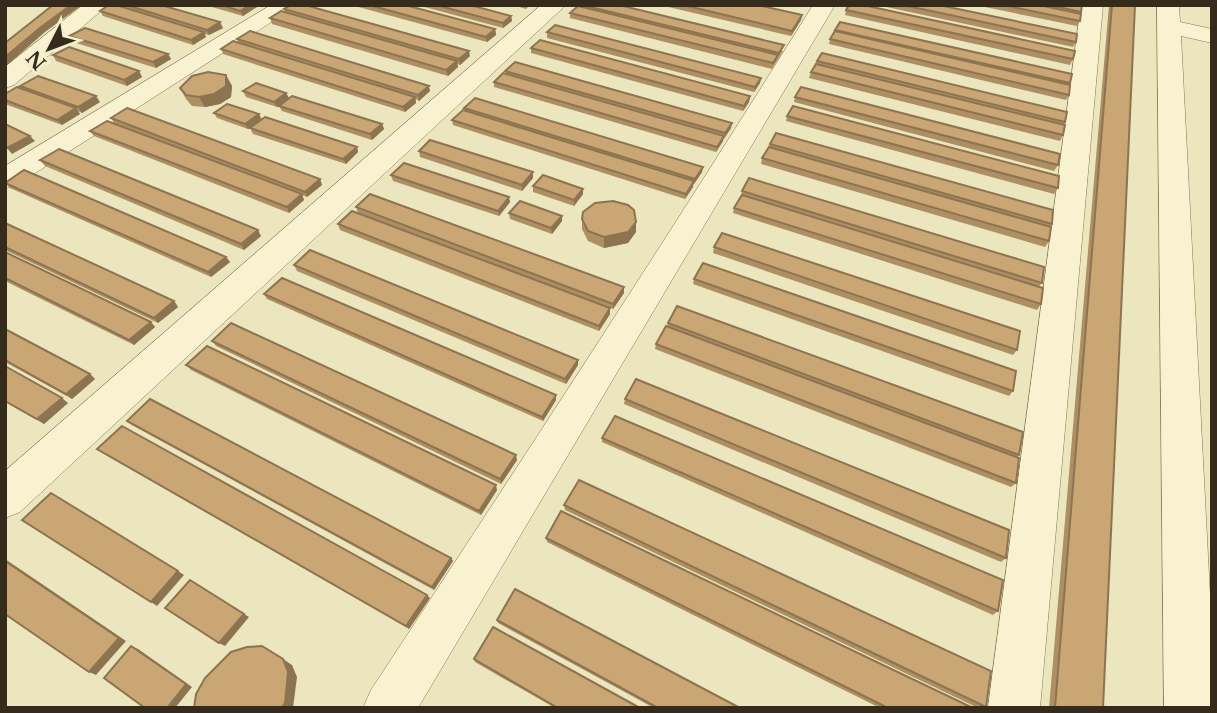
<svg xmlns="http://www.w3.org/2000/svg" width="1217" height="713" viewBox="0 0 1217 713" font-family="'Libre Baskerville',serif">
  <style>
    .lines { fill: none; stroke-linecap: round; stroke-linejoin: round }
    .minor-casing { stroke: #847657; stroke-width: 1 }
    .minor { fill: #f8f2d1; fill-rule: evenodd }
    .wall { fill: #ae8f64 }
    .shaded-wall { fill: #8d7451 }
    .building { fill: #caa674; stroke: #8d7451; stroke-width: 2 }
  </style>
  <rect width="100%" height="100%" fill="#ece6be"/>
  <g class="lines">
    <defs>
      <g id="minor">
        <polygon points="83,5 108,5 14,85 5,88 5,67"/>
        <polygon points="271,5 298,5 15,186 5,188 5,166"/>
        <polygon points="541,5 566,5 20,512 5,518 5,471"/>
        <path d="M813,5H835L418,708H363L371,690C520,463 669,236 813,5Z"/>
        <polygon points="1081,5 1103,5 1040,708 988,708"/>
        <polygon points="1157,5 1179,5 1180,22 1212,29 1212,43 1181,36 1212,633 1212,708 1164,708"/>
      </g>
    </defs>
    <!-- minor casing -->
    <use href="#minor" class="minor-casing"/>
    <!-- minor -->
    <use href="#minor" class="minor"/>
  </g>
  <!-- wall -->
  <g class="wall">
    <polygon points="117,5 161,5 223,28 209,35 205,34 206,37 193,45 103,16 100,11"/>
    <polygon points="205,5 260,5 243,16"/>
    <polygon points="351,5 405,5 495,29 496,35 487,42"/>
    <polygon points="417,5 470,5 511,16 512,21 503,28"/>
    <polygon points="513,5 530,5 526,9"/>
    <polygon points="579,5 619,5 783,51 772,69 570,18 570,13"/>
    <polygon points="660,5 758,5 802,15 801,20 791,36"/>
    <polygon points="877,5 939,5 1076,42 1073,47"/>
    <polygon points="975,5 1082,5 1080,21 1077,26"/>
    <polygon points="1109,5 1135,5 1103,708 1049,708"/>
    <polygon points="284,9 470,56 460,65 457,64 458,67 448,76 272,24 270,18 285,12"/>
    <polygon points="846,10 1073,59 1070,65 845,15"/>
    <polygon points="840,22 1070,83 1069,85 1069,95 1066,100 829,44 830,39"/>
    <polygon points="547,32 761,78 760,83 754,92 547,38"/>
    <polygon points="69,36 168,54 171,59 156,68 73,42"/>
    <polygon points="237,39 430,91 419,101 416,99 416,103 405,112 223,54 221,49 238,42"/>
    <polygon points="531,48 750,96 749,102 743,111 531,53"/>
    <polygon points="53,55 139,71 142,77 127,86 56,61"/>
    <polygon points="817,61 1065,122 1064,124 1063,135 1060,141 809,78 811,72"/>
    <polygon points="505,71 731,128 723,139 723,141 716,152 494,87 494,82 506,74"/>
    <polygon points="226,75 232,86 231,97 220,104 205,107 192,106 186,99 180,88"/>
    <polygon points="20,86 100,102 82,113 78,111 80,114 62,125 5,104 5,94 22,89"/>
    <polygon points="243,91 286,93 289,98 277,107 246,97"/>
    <polygon points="795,97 1058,165 1054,171 794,102"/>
    <polygon points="279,106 382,124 384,129 372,140 282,111"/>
    <polygon points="464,108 703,167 702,172 694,184 693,184 693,187 685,199 453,125 452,120 465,111"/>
    <polygon points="214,113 261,120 357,147 358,152 346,164 253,134 250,128 252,127 248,129 217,118"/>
    <polygon points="787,116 1058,188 1054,194 786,121"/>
    <polygon points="111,118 320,179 322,185 307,197 302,195 304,200 289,213 94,136 90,131 114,123"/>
    <polygon points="770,144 1052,224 1050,227 1049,241 1045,247 761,164 762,158"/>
    <polygon points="419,151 533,172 533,178 522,191 420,157"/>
    <polygon points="40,160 261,236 244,250 45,166"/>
    <polygon points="391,175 510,202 499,216 393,181"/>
    <polygon points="5,183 226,257 230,262 211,277 10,188"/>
    <polygon points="533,186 583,189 583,194 574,206 533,192"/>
    <polygon points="742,191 1042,283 1039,286 1041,304 1037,310 733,213 734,208 741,196"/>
    <polygon points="356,207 624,293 613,309 358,213"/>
    <polygon points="509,213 562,221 552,234 510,219"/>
    <polygon points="582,219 636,232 628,243 604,248 588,241 582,229"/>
    <polygon points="5,223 174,301 178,307 158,323 5,250"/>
    <polygon points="338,224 610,314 599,331 340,230"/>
    <polygon points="714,247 1017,350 1013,355 713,253"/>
    <polygon points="5,252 151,322 155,327 134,345 5,281"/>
    <polygon points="294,265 578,360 578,365 566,384 297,271"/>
    <polygon points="694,279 1013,391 1009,396 693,284"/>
    <polygon points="264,294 556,400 543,421 267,299"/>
    <polygon points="668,323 1019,455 1016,458 1016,483 1011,487 655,349 656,344 667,327"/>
    <polygon points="5,329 90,374 95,379 72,399 5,362"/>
    <polygon points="212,341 517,460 501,484 216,346"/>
    <polygon points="186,365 497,490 481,515 191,370"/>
    <polygon points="5,366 68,403 44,424 5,402"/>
    <polygon points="625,399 1006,558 1001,562 624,404"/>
    <polygon points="127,421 451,558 453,561 434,590 132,425"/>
    <polygon points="602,438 998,611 993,615 602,442"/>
    <polygon points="97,449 430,598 409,629 103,453"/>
    <polygon points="564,505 986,707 978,708 565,510"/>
    <polygon points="546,538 973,708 880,708 547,542"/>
    <polygon points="497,620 740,708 654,708 498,623"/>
    <polygon points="474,659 640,708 555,708 475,662"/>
  </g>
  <!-- shaded-wall -->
  <g class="shaded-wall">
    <polygon points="71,5 82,5 45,32 5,67 5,57 41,27"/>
    <polygon points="250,5 260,5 243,16 240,11"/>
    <polygon points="802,15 801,20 791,36 792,31"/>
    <polygon points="511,16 512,21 503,28 503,23"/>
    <polygon points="220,22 223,28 209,35 207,30"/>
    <polygon points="495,29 496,35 487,42 486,37"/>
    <polygon points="204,32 206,37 193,45 191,40"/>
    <polygon points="469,51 470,56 460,65 459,59"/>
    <polygon points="168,54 171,59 156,68 153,62"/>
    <polygon points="457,61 458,67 448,76 446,70"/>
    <polygon points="139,71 142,77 127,86 124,80"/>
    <polygon points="226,75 232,86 231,97 220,104 205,107 199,97"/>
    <polygon points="761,78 760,83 754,92 755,87"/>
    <polygon points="429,86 430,91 419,101 418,95"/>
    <polygon points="286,93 289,98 277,107 274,102"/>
    <polygon points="96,96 100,102 82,113 78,107"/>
    <polygon points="750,96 749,102 743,111 744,106"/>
    <polygon points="415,97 416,103 405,112 403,107"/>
    <polygon points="76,108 80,114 62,125 57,120"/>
    <polygon points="259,114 262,120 248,129 245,124"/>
    <polygon points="732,123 731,128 724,139 725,133"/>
    <polygon points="382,124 384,129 372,140 370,134"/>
    <polygon points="30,136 35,141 12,154 7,148"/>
    <polygon points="724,136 723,141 716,152 717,147"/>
    <polygon points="357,147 358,152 346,164 343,159"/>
    <polygon points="703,167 702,172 694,184 695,179"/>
    <polygon points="533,172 533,178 522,191 522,185"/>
    <polygon points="320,179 322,185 307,197 305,192"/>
    <polygon points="694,181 693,187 685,199 686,194"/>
    <polygon points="583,189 583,194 574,206 574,200"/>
    <polygon points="302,194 304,200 289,213 287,207"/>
    <polygon points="509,197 510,202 499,216 498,211"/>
    <polygon points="562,216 562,221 552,234 551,228"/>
    <polygon points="636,222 636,232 628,243 604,248 604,237"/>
    <polygon points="258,230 261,236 244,250 241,244"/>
    <polygon points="226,257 230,262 211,277 208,272"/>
    <polygon points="624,287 624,293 613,309 613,304"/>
    <polygon points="174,301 178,307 158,323 154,318"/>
    <polygon points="610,308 610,314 599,331 599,326"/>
    <polygon points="151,322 155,327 134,345 129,340"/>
    <polygon points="578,360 578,365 566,384 565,379"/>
    <polygon points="90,374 95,379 72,399 66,394"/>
    <polygon points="556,395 556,400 543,421 542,417"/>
    <polygon points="62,398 68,403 44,424 37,419"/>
    <polygon points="516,455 517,460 501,484 500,479"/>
    <polygon points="496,485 497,490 481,515 479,511"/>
    <polygon points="451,558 453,561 434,590 432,587"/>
    <polygon points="5,559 126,641 96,675 89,672"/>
    <polygon points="178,571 184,575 157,606 151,602"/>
    <polygon points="427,595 430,598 409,629 406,626"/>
    <polygon points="244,614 249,617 225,646 219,643"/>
    <polygon points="131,646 138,649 192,687 175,708 167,708"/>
    <polygon points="283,659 292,665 297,677 293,708 281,708"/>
  </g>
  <!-- building -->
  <g class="building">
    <polygon points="53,5 71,5 41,27 5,57 5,43"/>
    <polygon points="109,5 116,5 204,32 191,40 100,11"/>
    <polygon points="126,5 161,5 220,22 207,30"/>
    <polygon points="221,5 250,5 240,11"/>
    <polygon points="291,5 305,5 469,51 459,59 284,9"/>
    <polygon points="369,5 405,5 495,29 486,37"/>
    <polygon points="436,5 470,5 511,16 503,23"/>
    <polygon points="582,5 619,5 784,45 779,53"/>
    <polygon points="683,5 758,5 802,15 792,31"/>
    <polygon points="849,5 863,5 1075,51 1073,59 846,10"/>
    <polygon points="903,5 939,5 1077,34 1076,42"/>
    <polygon points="1003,5 1039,5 1081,14 1080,21"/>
    <polygon points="1049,5 1082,5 1081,12"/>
    <polygon points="1112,5 1135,5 1103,708 1055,708"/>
    <polygon points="578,6 778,55 773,63 570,13"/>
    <polygon points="281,11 457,61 446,70 270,18"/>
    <polygon points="840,22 1072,74 1070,83 835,30"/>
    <polygon points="555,25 761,78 755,87 547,32"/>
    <polygon points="85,28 168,54 153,62 69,36"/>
    <polygon points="250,31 429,86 418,95 237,39"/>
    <polygon points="835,31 1070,85 1069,95 830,39"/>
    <polygon points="540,40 750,96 744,106 531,48"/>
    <polygon points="233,41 415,97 403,107 221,49"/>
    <polygon points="69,47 139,71 124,80 53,55"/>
    <polygon points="822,53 1067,112 1065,122 817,61"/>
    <polygon points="515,62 732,123 725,133 505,71"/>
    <polygon points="816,64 1065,125 1063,135 811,72"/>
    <polygon points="208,72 226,75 226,86 214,94 199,97 186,95 180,88 192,76"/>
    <polygon points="503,73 724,136 717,147 494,82"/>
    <polygon points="38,76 96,96 78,107 20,86"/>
    <polygon points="256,83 286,93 274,102 243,91"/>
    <polygon points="17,87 76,108 57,120 5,100 5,94"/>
    <polygon points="801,87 1060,154 1058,165 795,97"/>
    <polygon points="292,96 382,124 370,134 279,106"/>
    <polygon points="475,98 703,167 695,179 464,108"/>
    <polygon points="227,104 259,114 245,124 214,113"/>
    <polygon points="793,106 1059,176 1058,188 787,116"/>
    <polygon points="127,108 320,179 305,192 111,118"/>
    <polygon points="463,110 694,181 686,194 452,120"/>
    <polygon points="265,117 357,147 343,159 250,128"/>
    <polygon points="107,121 302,194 287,207 90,131"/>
    <polygon points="5,124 30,136 7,148 5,148"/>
    <polygon points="776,133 1053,210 1052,224 770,144"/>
    <polygon points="430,140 533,172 522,185 419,151"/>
    <polygon points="769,147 1051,227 1049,241 762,158"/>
    <polygon points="59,149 258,230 241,244 40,160"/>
    <polygon points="404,163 509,197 498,211 391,175"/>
    <polygon points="24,170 226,257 208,272 5,183"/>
    <polygon points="543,175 583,189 574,200 533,186"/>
    <polygon points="749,178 1044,267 1042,283 742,191"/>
    <polygon points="370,194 624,287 613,304 356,207"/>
    <polygon points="742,195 1043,288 1041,304 734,208"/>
    <polygon points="520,201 562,216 551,228 509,213"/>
    <polygon points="613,201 628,205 634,210 636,222 628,232 604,237 588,231 582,219 583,212 595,203"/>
    <polygon points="352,211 610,308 599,326 338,224"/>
    <polygon points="5,223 174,301 154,318 5,247"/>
    <polygon points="722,233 1020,331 1017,350 714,247"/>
    <polygon points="310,250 578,360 565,379 294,265"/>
    <polygon points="5,252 151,322 129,340 5,278"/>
    <polygon points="703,263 1016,371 1013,391 694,279"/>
    <polygon points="282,278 556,395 542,417 264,294"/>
    <polygon points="677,306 1023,432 1019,455 668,323"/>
    <polygon points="231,323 516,455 500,479 212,341"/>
    <polygon points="666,326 1019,458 1016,483 656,344"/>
    <polygon points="5,329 90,374 66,394 5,360"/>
    <polygon points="207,346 496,485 479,511 186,365"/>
    <polygon points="5,366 62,398 37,419 5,401"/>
    <polygon points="636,379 1009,530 1006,558 625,399"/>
    <polygon points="150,399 451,558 432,587 127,421"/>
    <polygon points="615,416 1003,580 998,611 602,438"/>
    <polygon points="122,426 427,595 406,626 97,449"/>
    <polygon points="579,480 991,671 986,707 564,505"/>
    <polygon points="51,493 178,571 151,602 22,520"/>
    <polygon points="561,511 973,708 888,708 546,538"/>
    <polygon points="5,561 119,638 89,672 5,614"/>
    <polygon points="190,580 244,614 219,643 165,608"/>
    <polygon points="515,589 740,708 658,708 497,620"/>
    <polygon points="493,627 640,708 558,708 474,659"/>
    <polygon points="131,646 186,684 167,708 145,708 104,678"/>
    <polygon points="262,646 283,659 288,672 285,703 281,708 194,708 196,694 205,678 231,652 247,647"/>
  </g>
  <!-- border -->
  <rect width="1217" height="713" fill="none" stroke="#342b1c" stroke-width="14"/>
  <!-- north arrow -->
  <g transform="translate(49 49) rotate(228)" stroke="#f4efcd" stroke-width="5" paint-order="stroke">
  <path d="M0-5L12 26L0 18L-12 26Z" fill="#342b1c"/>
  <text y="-10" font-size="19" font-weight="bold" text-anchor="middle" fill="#342b1c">N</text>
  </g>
</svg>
